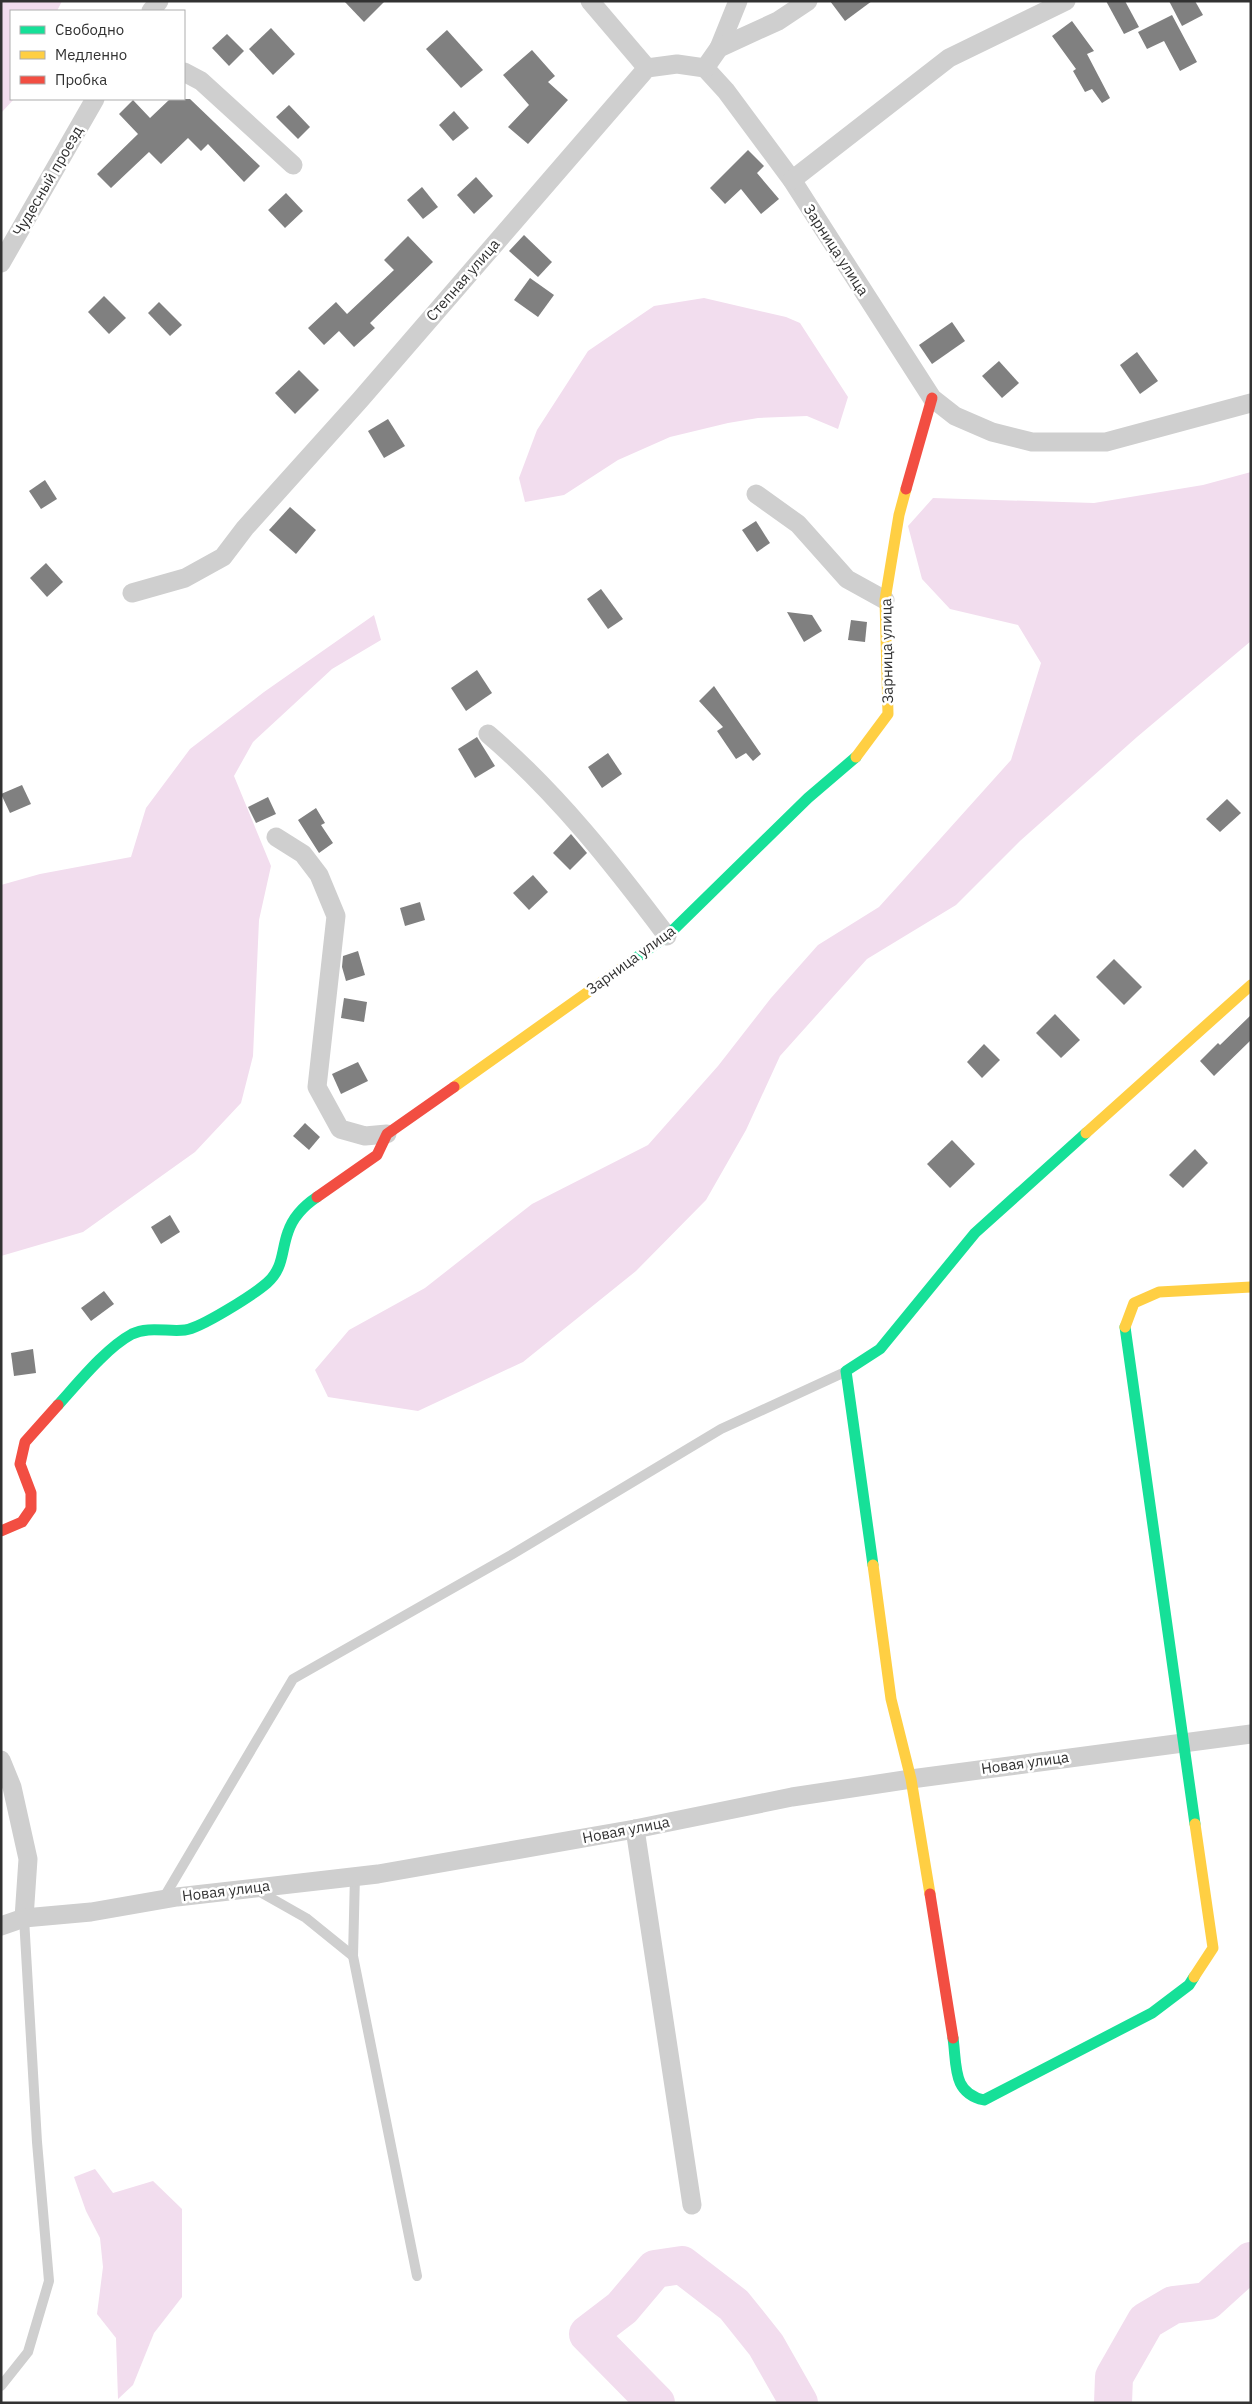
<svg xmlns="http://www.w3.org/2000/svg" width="1252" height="2404" viewBox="0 0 1252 2404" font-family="'IBM Plex Sans',sans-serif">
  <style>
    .water { fill: #f2ddee }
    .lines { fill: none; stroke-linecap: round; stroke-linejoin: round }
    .river { stroke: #f2ddee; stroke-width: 38 }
    .building { fill: #808080 }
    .lane { stroke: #cfcfcf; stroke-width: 10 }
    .street { stroke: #cfcfcf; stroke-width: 19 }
    .fast { stroke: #16e098; stroke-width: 11 }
    .slow { stroke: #ffcf43; stroke-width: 11 }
    .jam { stroke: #f24e42; stroke-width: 11 }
    .labels { text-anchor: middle; stroke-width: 5; stroke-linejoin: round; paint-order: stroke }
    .street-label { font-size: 15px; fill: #323232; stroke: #fff }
  </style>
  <rect width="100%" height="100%" fill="#fff"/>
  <!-- water -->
  <g class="water">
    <polygon points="1,1 62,1 57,11 11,11 11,99 14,99 1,113"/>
    <polygon points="704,298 786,317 800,323 848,397 838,429 807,416 758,418 728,423 670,437 618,460 564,495 525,502 519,478 537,430 588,351 654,306"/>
    <polygon points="1251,472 1251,641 1137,737 1020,841 956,905 867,959 780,1056 746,1130 706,1200 636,1271 523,1362 418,1411 328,1397 315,1370 349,1330 425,1288 532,1204 648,1145 718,1066 771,998 818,945 879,907 1011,760 1041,663 1018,625 950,609 922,579 908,526 933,498 1094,503 1203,485"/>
    <polygon points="374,615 381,640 332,669 253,742 234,776 271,866 259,920 253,1056 241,1103 195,1152 83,1232 1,1256 1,885 40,874 131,857 146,808 190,749 264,692"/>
    <polygon points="95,2169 113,2193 153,2181 182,2209 182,2297 154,2333 133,2385 118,2399 116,2338 97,2314 103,2267 100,2238 86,2211 74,2177"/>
    <polygon points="1251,2247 1251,2271 1240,2276 1207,2301 1233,2262"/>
  </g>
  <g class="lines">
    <!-- river -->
    <g class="river">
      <polyline points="656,2403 588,2334 622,2308 655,2269 682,2265 734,2305 766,2345 799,2403"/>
      <polyline points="1113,2403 1114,2377 1146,2321 1173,2305 1207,2301 1251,2261"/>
    </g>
  </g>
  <!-- building -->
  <g class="building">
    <polygon points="344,1 385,1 364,22"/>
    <polygon points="830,1 872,1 845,21"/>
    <polygon points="1106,1 1125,1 1139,27 1124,34"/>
    <polygon points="1169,1 1195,1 1203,15 1182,26"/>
    <polygon points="1172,15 1197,62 1180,71 1164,41 1147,49 1138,32"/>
    <polygon points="1072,21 1094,51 1087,54 1110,98 1102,103 1092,89 1085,92 1073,71 1076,69 1052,36"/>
    <polygon points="271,28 295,54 273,75 249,49"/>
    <polygon points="447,30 483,70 461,88 426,49"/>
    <polygon points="227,34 244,51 229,66 212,48"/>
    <polygon points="532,50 555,76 548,82 568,100 528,144 508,127 529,105 503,75"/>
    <polygon points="170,99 190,99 260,166 244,182 208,144 201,151 188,138 161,164 149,152 111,188 97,174 138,134 119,114 133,100 150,118"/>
    <polygon points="289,105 310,127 298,139 276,117"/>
    <polygon points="454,111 469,128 453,141 439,125"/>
    <polygon points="748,150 764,166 757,173 779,199 761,214 741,189 725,204 710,188"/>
    <polygon points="476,177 493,196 474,214 457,195"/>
    <polygon points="422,187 438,207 423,219 407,200"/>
    <polygon points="286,193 303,211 285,228 268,210"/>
    <polygon points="524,235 552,262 538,277 509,251"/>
    <polygon points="408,236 433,262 370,323 375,328 354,347 339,331 324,345 308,328 336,302 347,314 394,270 384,260"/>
    <polygon points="530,278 554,295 538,317 514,300"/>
    <polygon points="104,296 126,318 109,334 88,312"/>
    <polygon points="159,302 182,325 170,336 148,313"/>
    <polygon points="952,322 965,341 932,364 919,345"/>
    <polygon points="1137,352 1158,381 1140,394 1120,365"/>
    <polygon points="999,361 1019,383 1002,398 982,376"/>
    <polygon points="299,370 319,390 295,414 275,393"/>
    <polygon points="388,419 405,446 384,458 368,431"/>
    <polygon points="45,480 57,499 41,509 29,491"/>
    <polygon points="290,507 316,530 296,554 269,530"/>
    <polygon points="756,521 770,543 757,552 742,530"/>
    <polygon points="46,563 63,582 47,597 30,578"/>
    <polygon points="601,589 623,619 608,629 587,599"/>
    <polygon points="787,612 812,615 822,631 804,642"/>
    <polygon points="851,620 867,622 865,642 848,640"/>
    <polygon points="477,670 492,693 466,711 451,688"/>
    <polygon points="714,686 761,754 753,761 746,753 736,759 717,731 723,727 699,701"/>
    <polygon points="477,737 495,766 475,778 458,749"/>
    <polygon points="608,753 622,774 602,788 588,767"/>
    <polygon points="22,785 31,804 10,813 1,794"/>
    <polygon points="268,797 276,814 256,823 248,807"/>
    <polygon points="1227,799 1241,813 1220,832 1206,819"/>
    <polygon points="316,808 325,823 321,825 333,843 319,853 298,820"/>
    <polygon points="571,834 587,853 570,870 553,853"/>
    <polygon points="533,875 548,892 529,910 513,893"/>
    <polygon points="420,902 425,920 405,926 400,908"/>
    <polygon points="358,951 365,975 346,981 342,967 343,956"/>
    <polygon points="1114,959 1142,987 1124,1005 1096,977"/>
    <polygon points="344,998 367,1002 364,1022 341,1018"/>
    <polygon points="1055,1014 1080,1040 1061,1058 1036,1033"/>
    <polygon points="1251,1015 1251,1040 1214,1076 1200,1061 1218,1043 1220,1045"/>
    <polygon points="984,1044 1000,1060 982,1078 967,1062"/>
    <polygon points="358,1062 368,1081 341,1094 332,1074"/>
    <polygon points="305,1123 320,1137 309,1150 293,1136"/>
    <polygon points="952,1140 975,1164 950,1188 927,1164"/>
    <polygon points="1195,1149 1208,1163 1183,1188 1169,1175"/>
    <polygon points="170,1215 180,1232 161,1244 151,1227"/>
    <polygon points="104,1291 114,1304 91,1321 81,1308"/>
    <polygon points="33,1349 36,1373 14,1376 11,1353"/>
  </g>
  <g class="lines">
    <!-- lane -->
    <g class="lane">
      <polyline points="355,1875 353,1956 417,2276"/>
      <polyline points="255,1889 306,1918 353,1956"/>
      <polyline points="163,1899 293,1679 511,1555 721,1429 845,1372"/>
      <polyline points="1,2386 28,2352 49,2281 37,2142 24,1918"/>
    </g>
    <!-- street -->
    <g class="street">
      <polyline points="590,1 647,68"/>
      <polyline points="151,11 159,1"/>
      <polyline points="719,48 738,1"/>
      <polyline points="705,68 726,91 792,180 932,398 955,416 992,432 1032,442 1106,442 1251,403"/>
      <polyline points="184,72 201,81 293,165"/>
      <polyline points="792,180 949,58 1066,1"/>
      <polyline points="1,263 95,99"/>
      <polyline points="756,494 798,524 847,579 885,600"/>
      <polyline points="132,593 185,578 223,557 245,528 360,400 647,68 677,64 705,68 719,48 778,21 808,1"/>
      <path d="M488,734C557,793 613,864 667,936"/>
      <polyline points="276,837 303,854 319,875 336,916 317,1087 340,1129 365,1136 387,1134"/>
      <polyline points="1,1760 12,1787 28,1859 24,1918"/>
      <polyline points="635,1829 692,2205"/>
      <polyline points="1,1926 24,1918 91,1912 177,1897 378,1874 635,1829 792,1797 911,1779 1251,1734"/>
    </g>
    <!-- fast -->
    <g class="fast">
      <polyline points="633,960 667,936 808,798 856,757"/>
      <polyline points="1125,1327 1195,1824"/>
      <path d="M58,1405C78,1383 106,1348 132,1334C148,1326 168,1332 185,1330C201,1328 253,1295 267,1283C284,1268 281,1251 288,1232C293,1217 305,1205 317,1197"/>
      <polyline points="873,1565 846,1371 880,1349 975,1233 1086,1133"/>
      <path d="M953,2038C957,2066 952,2093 984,2100L1152,2013L1189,1985L1194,1977"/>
    </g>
    <!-- slow -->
    <g class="slow">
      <polyline points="856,757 888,714 885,600 899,515 906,489"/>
      <polyline points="454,1087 633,960"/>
      <polyline points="1086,1133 1251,985"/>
      <polyline points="1125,1327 1134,1303 1159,1292 1251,1287"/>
      <polyline points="873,1565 891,1699 911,1779 930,1894"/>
      <polyline points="1194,1977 1213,1948 1195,1824"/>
    </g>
    <!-- jam -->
    <g class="jam">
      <polyline points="906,489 932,398"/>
      <polyline points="317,1197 377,1155 387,1134 454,1087"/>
      <polyline points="1,1531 22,1522 31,1509 31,1493 20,1464 25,1442 58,1405"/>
      <polyline points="930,1894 953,2038"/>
    </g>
  </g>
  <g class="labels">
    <!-- street labels -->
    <g class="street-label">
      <text transform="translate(48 181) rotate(-60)" y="5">Чудесный проезд</text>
      <text transform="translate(836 250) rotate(57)" y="5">Зарница улица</text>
      <text transform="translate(463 280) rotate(-49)" y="5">Степная улица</text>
      <text transform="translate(887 651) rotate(-91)" y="5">Зарница улица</text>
      <text transform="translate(631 960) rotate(-36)" y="5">Зарница улица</text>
      <text transform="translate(1025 1763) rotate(-8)" y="5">Новая улица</text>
      <text transform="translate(626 1830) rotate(-11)" y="5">Новая улица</text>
      <text transform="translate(226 1891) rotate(-7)" y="5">Новая улица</text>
    </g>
  </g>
  <!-- border -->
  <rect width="1252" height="2404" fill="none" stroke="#323232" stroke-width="5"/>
  <!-- legend -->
  <rect x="10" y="10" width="175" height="90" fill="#ffffff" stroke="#adadad"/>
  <rect x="20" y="26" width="25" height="8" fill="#16e098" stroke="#adadad"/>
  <text x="55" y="35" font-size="15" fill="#323232">Свободно</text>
  <rect x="20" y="51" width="25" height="8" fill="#ffcf43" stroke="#adadad"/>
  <text x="55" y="60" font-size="15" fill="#323232">Медленно</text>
  <rect x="20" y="76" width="25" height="8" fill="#f24e42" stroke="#adadad"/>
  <text x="55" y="85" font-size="15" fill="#323232">Пробка</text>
</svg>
